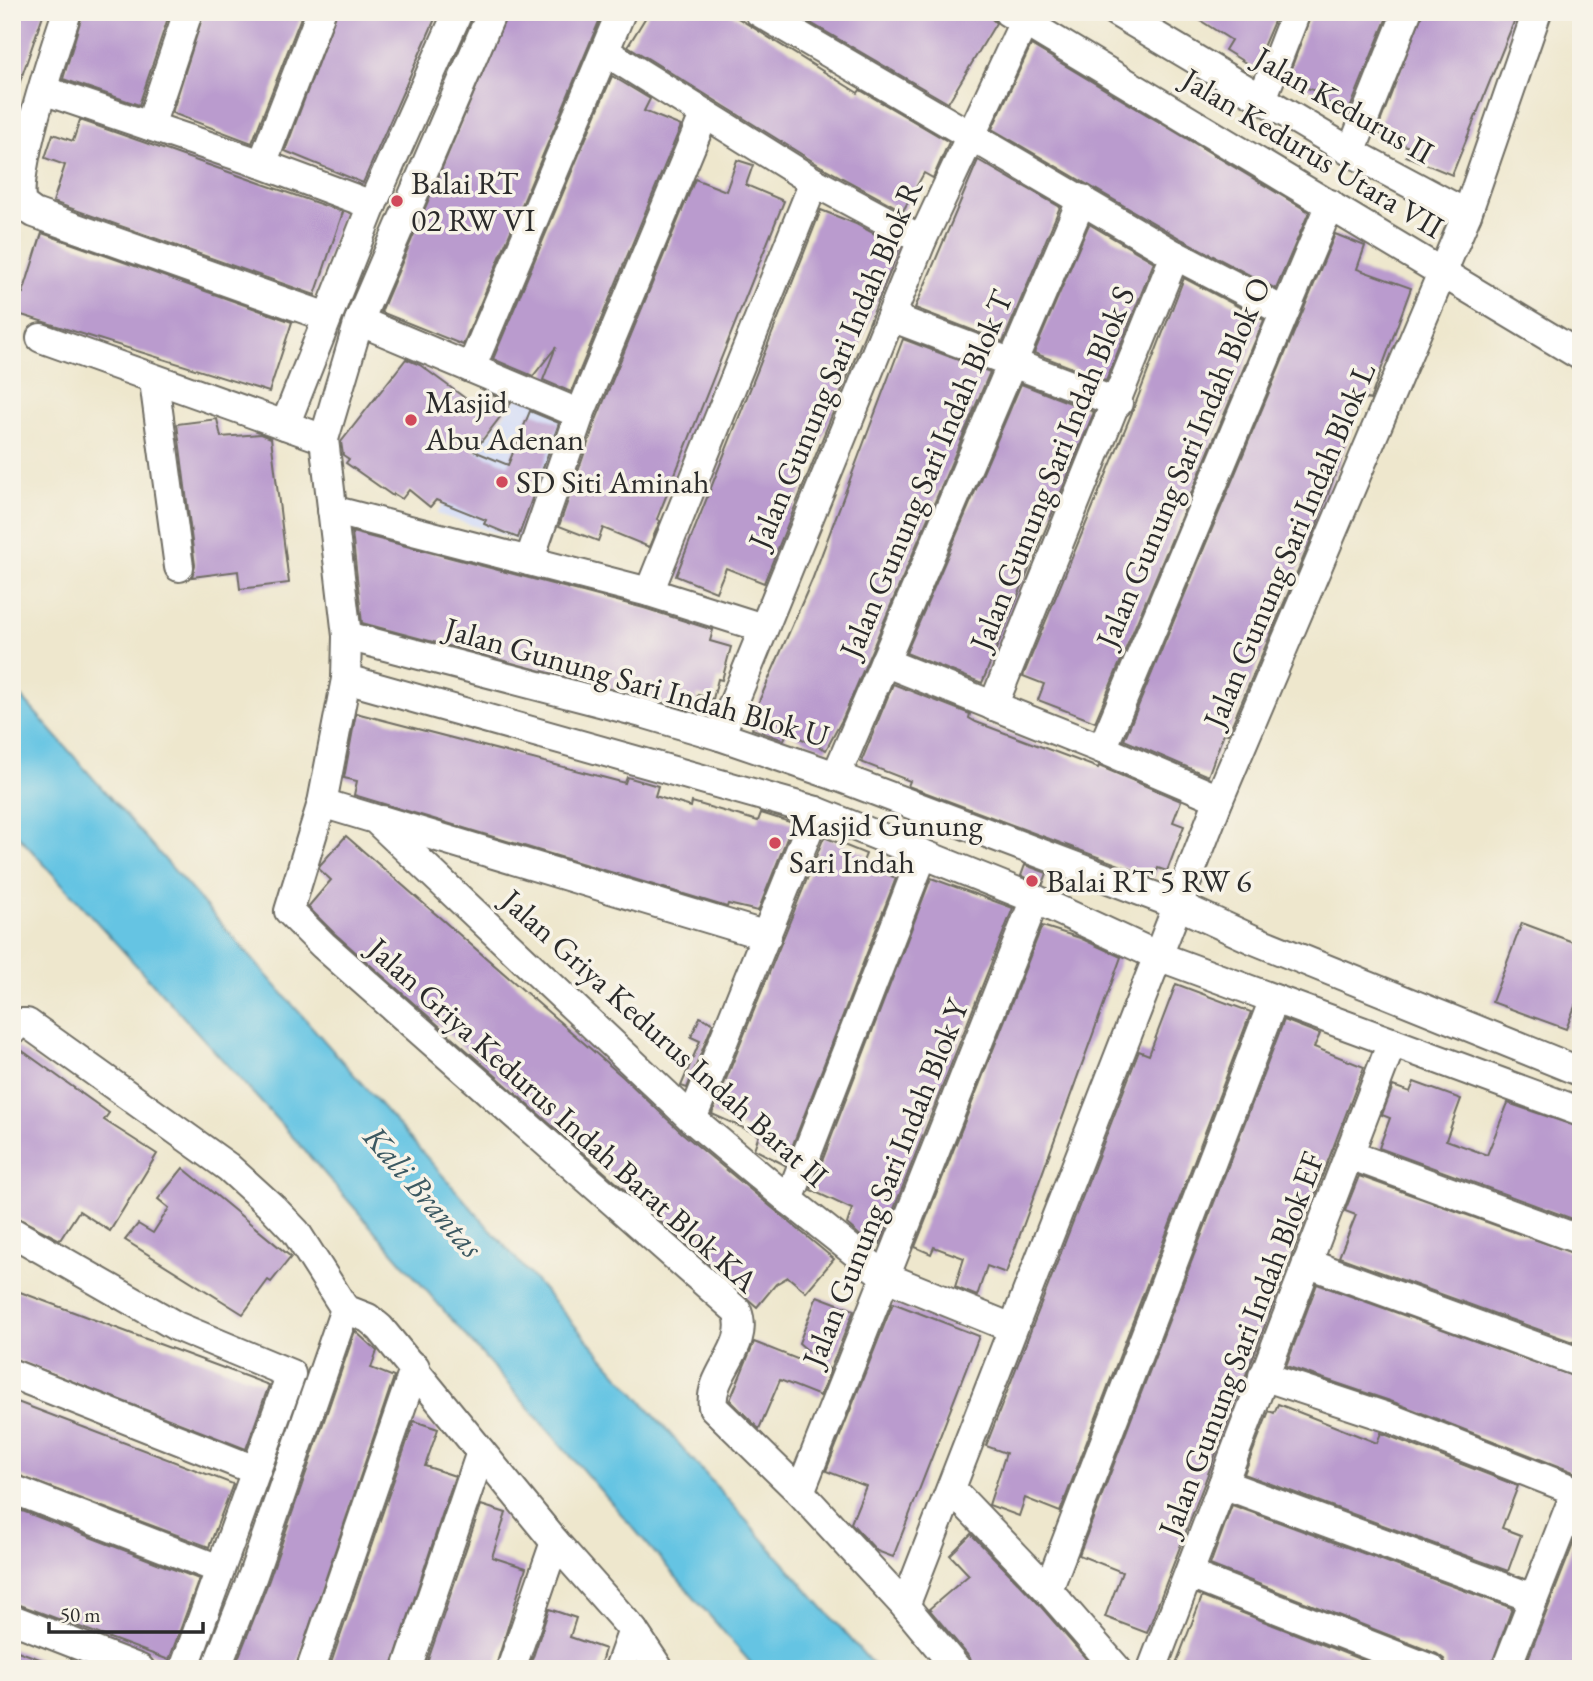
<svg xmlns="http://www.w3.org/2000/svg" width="1593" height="1681" viewBox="0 0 1593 1681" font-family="'EB Garamond',serif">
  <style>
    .built { fill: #d0daf9 }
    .water { fill: #65c4e3; stroke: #487887; stroke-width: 2 }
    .building { fill: #ba9bce }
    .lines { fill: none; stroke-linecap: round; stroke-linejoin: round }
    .minor-casing { stroke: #6f6d64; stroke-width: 32 }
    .minor { stroke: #fff; stroke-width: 28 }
    .poi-dot { fill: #d1495b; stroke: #f7f3e8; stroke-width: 2.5 }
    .labels { text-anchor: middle; stroke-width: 7; stroke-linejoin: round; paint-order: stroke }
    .street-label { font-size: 32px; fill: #2b2b2b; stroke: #f7f3e8 }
    .poi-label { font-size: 32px; fill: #2b2b2b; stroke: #f7f3e8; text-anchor: start }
    .water-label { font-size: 33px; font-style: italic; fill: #3c5962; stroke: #f7f3e8 }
  </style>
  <rect width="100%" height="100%" fill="#f7f3e8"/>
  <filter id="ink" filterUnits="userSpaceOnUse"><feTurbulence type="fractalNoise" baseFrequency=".0143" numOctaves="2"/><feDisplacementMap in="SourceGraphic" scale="14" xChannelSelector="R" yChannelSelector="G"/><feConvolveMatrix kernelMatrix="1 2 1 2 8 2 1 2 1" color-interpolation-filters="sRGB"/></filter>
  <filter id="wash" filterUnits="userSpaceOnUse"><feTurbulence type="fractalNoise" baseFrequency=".00686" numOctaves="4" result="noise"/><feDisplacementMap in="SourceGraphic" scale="28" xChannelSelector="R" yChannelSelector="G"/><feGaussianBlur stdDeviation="1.57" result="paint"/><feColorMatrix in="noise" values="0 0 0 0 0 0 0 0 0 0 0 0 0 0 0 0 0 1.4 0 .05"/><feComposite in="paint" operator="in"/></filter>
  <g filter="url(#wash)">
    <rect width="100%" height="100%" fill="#eee7cd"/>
    <!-- built -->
    <polygon class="built" points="520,394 574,415 524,542 437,514 476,451"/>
    <!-- water -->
    <polygon class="water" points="12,686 877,1669 756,1669 291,1135 12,829"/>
    <g id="blocks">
      <!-- building -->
      <g class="building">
        <polygon points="12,12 44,12 15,96 12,96"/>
        <polygon points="83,12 170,12 139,105 63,79"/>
        <polygon points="204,12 303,12 252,143 172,113"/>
        <polygon points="337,12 438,12 363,183 285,151"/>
        <polygon points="508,12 603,12 463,345 381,312"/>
        <polygon points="649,12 728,12 858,93 860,90 949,142 933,178 924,173 903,211 822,167 628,46"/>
        <polygon points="792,12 985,12 996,23 948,103"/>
        <polygon points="1187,12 1278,12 1254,68 1225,50 1231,40"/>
        <polygon points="1312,12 1389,12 1349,111 1321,100 1323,94 1287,80"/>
        <polygon points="1423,12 1518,12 1452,175 1406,156 1409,147 1376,133"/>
        <polygon points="1031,45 1309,212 1276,289 1183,240 992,129"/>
        <polygon points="612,76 650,99 644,111 681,126 571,392 543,380 556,347 533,376 493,359"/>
        <polygon points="80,120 343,212 315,295 53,202 65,165 45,158 53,134 73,141"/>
        <polygon points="737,160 753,165 746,185 784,201 657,519 660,521 649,547 603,528 598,541 559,526 596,420 695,179 726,191"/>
        <polygon points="978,160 1060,207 1003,342 915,308"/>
        <polygon points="821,210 856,224 900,247 764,583 726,568 716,592 676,576"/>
        <polygon points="1089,224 1154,262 1106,381 1034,353"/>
        <polygon points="42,233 292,322 269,392 12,312 12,290 23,293"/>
        <polygon points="1335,234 1365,246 1357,269 1411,288 1370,400 1363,398 1313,535 1228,734 1224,733 1208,776 1124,740"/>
        <polygon points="1184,278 1264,320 1095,722 1038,700 1044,684 1023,676 1133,410"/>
        <polygon points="903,339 990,372 843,718 826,750 787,732 784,740 752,729 754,724 750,722 812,580"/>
        <polygon points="406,359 420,365 480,409 492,395 511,403 474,451 508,465 530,411 559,423 518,538 484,524 486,520 436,500 430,507 409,490 402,499 394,494 393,496 346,463 349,459 343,455 341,442"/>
        <polygon points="1021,384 1094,412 982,683 906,653"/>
        <polygon points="217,419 221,437 261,434 271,438 289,583 240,589 238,571 192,577 195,565 177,424"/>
        <polygon points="352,532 644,608 713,630 710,641 731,647 722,680 718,679 713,699 698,695 693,711 362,623"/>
        <polygon points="893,684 970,714 969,718 976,722 1098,768 1099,766 1181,801 1173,822 1184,826 1167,871 1158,868 1154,878 908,786 910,781 861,762"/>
        <polygon points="356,713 625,783 627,777 658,786 655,796 691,807 692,802 758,821 761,813 793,823 758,911 728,904 727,907 354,795 357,781 344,778"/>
        <polygon points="346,836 623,1077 681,1132 834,1259 806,1292 788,1277 776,1284 757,1307 334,933 308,907 331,880 319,869 320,865"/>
        <polygon points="824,837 866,854 862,864 896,878 785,1165 754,1149 759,1135 712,1114"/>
        <polygon points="1025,865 1047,873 1043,884 1021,876"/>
        <polygon points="931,878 1013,908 880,1244 863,1238 847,1224 852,1209 811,1190"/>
        <polygon points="1522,923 1581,945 1581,991 1566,1029 1492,1002"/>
        <polygon points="1042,926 1080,938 1121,957 1006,1273 987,1266 977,1296 955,1287 964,1258 934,1247 931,1254 915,1247"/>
        <polygon points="1176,984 1251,1012 1060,1512 1025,1498 1019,1516 989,1505 1006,1453 986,1446 1139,1051 1149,1055"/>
        <polygon points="700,1017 713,1023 687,1088 681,1086 700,1041 691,1037"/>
        <polygon points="1284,1020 1320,1034 1314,1047 1364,1067 1147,1633 1105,1617 1122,1572 1079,1555"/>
        <polygon points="12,1047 17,1047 109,1113 104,1120 157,1154 110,1231 79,1211 60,1240 12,1215"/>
        <polygon points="1414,1082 1461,1099 1446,1140 1487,1155 1508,1103 1581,1128 1581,1222 1379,1148 1390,1118 1382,1115 1393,1086 1410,1092"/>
        <polygon points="183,1168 291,1257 271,1282 268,1280 243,1314 125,1240 138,1224 153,1233 169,1208 158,1199"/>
        <polygon points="1359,1176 1581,1256 1581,1345 1339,1257 1356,1215 1345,1211"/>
        <polygon points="1317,1284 1581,1379 1581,1475 1396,1403 1286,1366"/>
        <polygon points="12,1289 269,1385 246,1449 12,1358"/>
        <polygon points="817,1296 854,1310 830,1370 799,1343"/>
        <polygon points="893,1303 979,1336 893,1557 877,1551 851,1523 866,1486 826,1471"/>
        <polygon points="355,1331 377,1351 371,1368 394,1377 295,1669 234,1669 269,1580"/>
        <polygon points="754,1342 830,1372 820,1396 780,1380 759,1429 730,1400"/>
        <polygon points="12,1400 233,1484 209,1547 12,1473"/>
        <polygon points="1278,1404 1377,1443 1381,1433 1384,1434 1518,1486 1502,1528 1521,1535 1508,1571 1244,1474 1269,1411 1274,1413"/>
        <polygon points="414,1421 438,1429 425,1466 455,1476 391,1669 329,1669"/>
        <polygon points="481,1505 506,1513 492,1557 526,1568 495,1669 425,1669"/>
        <polygon points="1232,1505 1512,1608 1490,1669 1447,1669 1444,1659 1437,1654 1210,1565"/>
        <polygon points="12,1507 199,1579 169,1660 12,1602"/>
        <polygon points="1581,1524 1581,1669 1524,1669"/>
        <polygon points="971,1534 1036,1601 1095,1669 973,1669 970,1658 929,1609 969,1575 950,1555"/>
        <polygon points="1202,1597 1385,1669 1174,1669"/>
        <polygon points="549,1609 576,1618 570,1637 605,1649 599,1669 529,1669"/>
        <polygon points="12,1649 62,1667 61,1669 12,1669"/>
      </g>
    </g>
  </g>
  <g filter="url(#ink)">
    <use href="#blocks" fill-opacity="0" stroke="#6f6d64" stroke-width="2"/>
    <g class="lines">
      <defs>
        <g id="minor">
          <path d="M67,12C56,45 10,180 23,205L34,213L327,317"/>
          <path d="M492,12L359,321L324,439L347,636L346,679L322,803L289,911L323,945L737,1311C751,1347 708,1373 713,1407L800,1492L905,1606L957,1669"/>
          <polyline points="759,12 1175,255 1283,311"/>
          <polyline points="1008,12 1581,356"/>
          <polyline points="1116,12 1351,152 1467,214"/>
          <polyline points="606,52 814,182 922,240"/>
          <polyline points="43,90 262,164 372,205"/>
          <polyline points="1262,99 1296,12"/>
          <polyline points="150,126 188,12"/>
          <polyline points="1351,152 1407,12"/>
          <polyline points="262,164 321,12"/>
          <polyline points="891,317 1118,403"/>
          <polyline points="359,321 580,414"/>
          <polyline points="41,338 324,439"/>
          <polyline points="471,368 621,12"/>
          <polyline points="154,381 179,567"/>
          <polyline points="285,425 372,205 458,12"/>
          <polyline points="332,510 649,592 763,628"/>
          <polyline points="529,561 580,414 704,115"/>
          <polyline points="649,592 814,182"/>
          <polyline points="347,636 642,713 720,736 836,776 1180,906 1252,939 1581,1072"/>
          <polyline points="884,662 1102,749 1219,799"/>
          <polyline points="346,679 816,811 1035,899 1158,956 1581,1112"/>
          <polyline points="993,706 1175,255"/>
          <polyline points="720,736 922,240 1024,22"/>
          <polyline points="1102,749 1330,204"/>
          <polyline points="836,776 1082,199"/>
          <polyline points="322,803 375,819 692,1119 789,1200 886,1277 1012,1328"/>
          <polyline points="381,820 767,936"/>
          <polyline points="12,1031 18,1023 27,1023 228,1167 273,1208 296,1232 345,1309 253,1575 216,1669"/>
          <polyline points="692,1119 816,811"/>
          <polyline points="1350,1155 1581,1240"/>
          <polyline points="789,1200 923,854"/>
          <polyline points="12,1232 176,1326 291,1374 184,1669"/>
          <polyline points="1307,1263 1581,1363"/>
          <polyline points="345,1309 368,1318 380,1328 555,1542 633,1630 619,1669"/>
          <polyline points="12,1374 255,1470"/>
          <polyline points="1263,1376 1390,1418 1581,1493"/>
          <polyline points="1223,1484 1533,1598"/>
          <polyline points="12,1489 219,1569"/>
          <polyline points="952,1490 1048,1590 1117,1669"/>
          <polyline points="800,1492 1035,899"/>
          <polyline points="1190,1575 1431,1669"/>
          <polyline points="1048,1590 1274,999"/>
          <polyline points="905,1606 1219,799 1467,214 1537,12"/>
          <polyline points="12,1619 140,1669"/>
          <polyline points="633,1630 659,1669"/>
          <polyline points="311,1669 415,1367"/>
          <polyline points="407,1669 481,1452"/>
          <polyline points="511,1669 555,1542"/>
          <polyline points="1152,1669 1392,1042"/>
          <polyline points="1506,1669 1576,1491"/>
        </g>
      </defs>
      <!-- minor casing -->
      <use href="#minor" class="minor-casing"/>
      <!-- minor -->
      <use href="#minor" class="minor"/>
    </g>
  </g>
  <!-- markers -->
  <g class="poi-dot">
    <circle cx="397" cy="201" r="7"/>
    <circle cx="411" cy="420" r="7"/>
    <circle cx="502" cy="482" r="7"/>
    <circle cx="775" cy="843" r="7"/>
    <circle cx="1032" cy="881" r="7"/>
  </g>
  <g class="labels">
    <!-- street labels -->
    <g class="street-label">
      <text transform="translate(1344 105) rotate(30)" y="11">Jalan Kedurus II</text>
      <text transform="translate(1313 153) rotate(31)" y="11">Jalan Kedurus Utara VII</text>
      <text transform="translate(835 364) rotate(-67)" y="11">Jalan Gunung Sari Indah Blok R</text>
      <text transform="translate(1183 462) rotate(-67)" y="11">Jalan Gunung Sari Indah Blok O</text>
      <text transform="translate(1052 468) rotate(-68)" y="11">Jalan Gunung Sari Indah Blok S</text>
      <text transform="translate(926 474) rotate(-67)" y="11">Jalan Gunung Sari Indah Blok T</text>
      <text transform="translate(1289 545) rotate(-67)" y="11">Jalan Gunung Sari Indah Blok L</text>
      <text transform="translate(637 682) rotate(16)" y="11">Jalan Gunung Sari Indah Blok U</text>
      <text transform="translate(665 1038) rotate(42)" y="11">Jalan Griya Kedurus Indah Barat II</text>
      <text transform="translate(563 1115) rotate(42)" y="11">Jalan Griya Kedurus Indah Barat Blok KA</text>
      <text transform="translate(885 1183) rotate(-68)" y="11">Jalan Gunung Sari Indah Blok Y</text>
      <text transform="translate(1241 1344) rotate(-69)" y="11">Jalan Gunung Sari Indah Blok EF</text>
    </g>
    <!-- poi labels -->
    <g class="poi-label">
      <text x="411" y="194">Balai RT<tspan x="411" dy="37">02 RW VI</tspan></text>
      <text x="425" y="413">Masjid<tspan x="425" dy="37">Abu Adenan</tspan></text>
      <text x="516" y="493">SD Siti Aminah</text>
      <text x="789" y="836">Masjid Gunung<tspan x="789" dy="37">Sari Indah</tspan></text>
      <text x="1046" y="892">Balai RT 5 RW 6</text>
    </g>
    <!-- water labels -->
    <g class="water-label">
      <text transform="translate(424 1191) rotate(49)" y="12">Kali Brantas</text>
    </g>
  </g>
  <!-- margin -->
  <rect width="1593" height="1681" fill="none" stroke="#f7f3e8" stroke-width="42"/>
  <!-- scale -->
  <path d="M49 1622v10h154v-10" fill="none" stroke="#2b2b2b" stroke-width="3.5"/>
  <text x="60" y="1622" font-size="21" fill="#2b2b2b" stroke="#f7f3e8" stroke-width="5" paint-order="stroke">50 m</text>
</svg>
